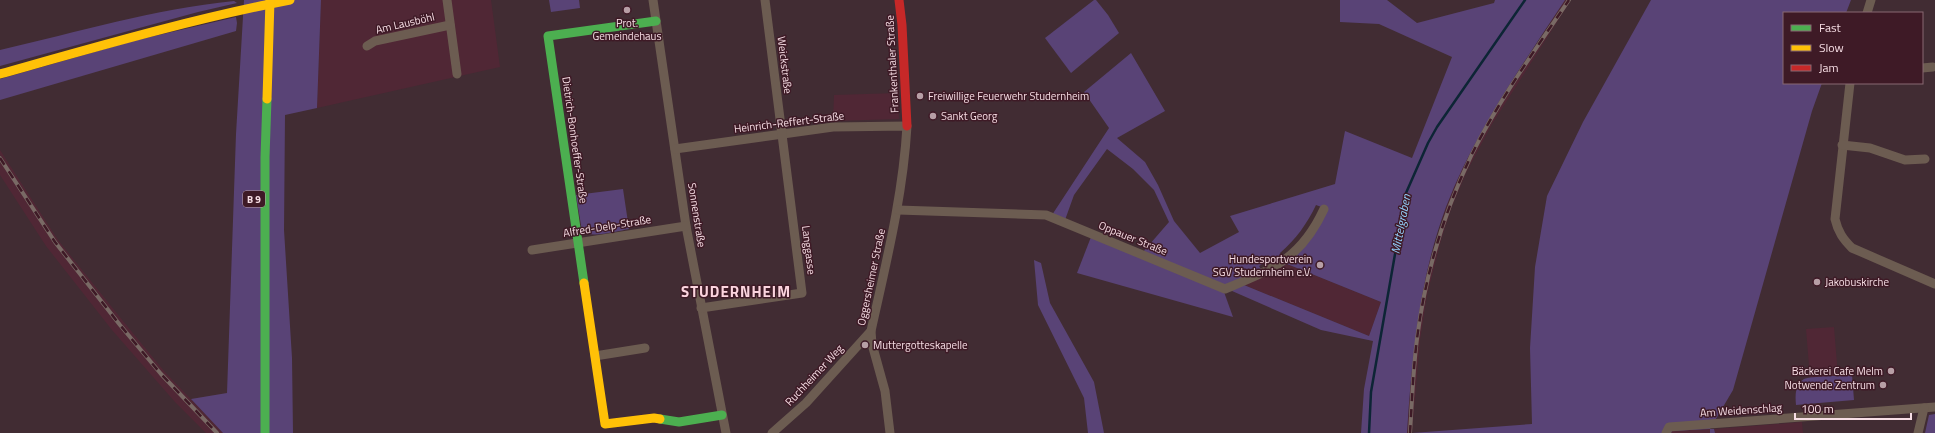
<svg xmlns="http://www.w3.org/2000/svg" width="1935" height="433" viewBox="0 0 1935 433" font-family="'Titillium Web',sans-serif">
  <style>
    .built { fill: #502735 }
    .green { fill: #594376; fill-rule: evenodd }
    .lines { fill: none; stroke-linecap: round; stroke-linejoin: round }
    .stream { stroke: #0d2535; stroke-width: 2.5 }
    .street { stroke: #6c5c51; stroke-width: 9 }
    .fast { stroke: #4caf50; stroke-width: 9 }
    .slow { stroke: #ffc107; stroke-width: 9 }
    .jam { stroke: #c62828; stroke-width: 9 }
    .rail-casing { stroke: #796a65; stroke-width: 4 }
    .rail { stroke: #3e1a26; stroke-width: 2.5; stroke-dasharray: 8; stroke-linecap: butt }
    .poi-dot { fill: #b79fa6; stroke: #3e1a26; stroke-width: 1.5 }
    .labels { text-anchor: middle; stroke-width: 3; stroke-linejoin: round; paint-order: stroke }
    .shield { fill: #3e1a26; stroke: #bfa2ab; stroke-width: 1 }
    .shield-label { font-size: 10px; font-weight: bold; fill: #f6dde4 }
    .street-label { font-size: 11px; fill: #f6dde4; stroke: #3e1a26 }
    .poi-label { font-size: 11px; fill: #f6dde4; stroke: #3e1a26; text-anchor: start }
    .water-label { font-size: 12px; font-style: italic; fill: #93d0fc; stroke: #3e1a26 }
    .district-label { font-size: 15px; font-weight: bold; letter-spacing: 1px; fill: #fbd4de; stroke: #3e1a26 }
  </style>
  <rect width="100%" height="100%" fill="#412c33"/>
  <!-- built -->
  <g class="built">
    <polygon points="321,0 491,0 500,67 317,108"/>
    <polygon points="1565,0 1571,0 1492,124 1466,173 1451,209 1441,240 1427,295 1420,340 1412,433 1407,433 1414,340 1422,294 1430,260 1446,208 1461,171 1487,122"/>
    <polygon points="898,93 899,119 833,121 834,95"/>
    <polygon points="0,150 58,240 123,321 164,371 223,433 206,433 175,402 112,330 46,246 0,175"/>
    <polygon points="1287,264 1381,302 1369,336 1244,285"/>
    <polygon points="1834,327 1838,376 1810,378 1806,329"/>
    <polygon points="1802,422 1803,433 1715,433 1714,429"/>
    <polygon points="1710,429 1710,433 1671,433 1672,431"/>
  </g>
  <!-- green -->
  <g class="green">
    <polygon points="244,0 321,0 317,108 285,115 284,230 292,358 293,433 223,433 191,399 227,393 236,134"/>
    <polygon points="549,0 579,0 580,8 551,12"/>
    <polygon points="1094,0 1096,0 1108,15 1119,33 1071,73 1045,38"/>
    <path d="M1340,0H1387L1417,23L1494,3L1495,0H1565C1521,67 1475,132 1446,207C1419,280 1412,356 1407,433H1361L1364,389L1373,341L1321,330L1143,252L1169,222L1154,190L1133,169L1107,149L1074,195L1065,220L1052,215L1109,128L1084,92L1131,53L1165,111L1117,138L1145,162L1158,185L1174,221L1200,253L1239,232L1230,216L1335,184L1345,131L1412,158L1452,57L1379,24L1340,22ZM1316,205L1324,208L1286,260L1280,253C1296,239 1307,224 1316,205ZM1277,256L1281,263L1263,273L1259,266ZM1287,264L1381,302L1369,336L1244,285Z"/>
    <polygon points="1651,0 1851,0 1846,13 1784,13 1784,83 1822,83 1812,111 1733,390 1710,429 1714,429 1715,433 1710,433 1710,429 1672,431 1671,433 1412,433 1532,424 1530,348 1535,267 1547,196 1583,122"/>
    <path d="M234,1L237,3L198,12L0,66V50C78,32 154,9 234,1Z"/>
    <polygon points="236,17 237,23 236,31 0,100 0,79 133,41"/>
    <path d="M623,189L629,229C618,231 590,239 582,231L576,195Z"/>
    <polygon points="1091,237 1224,292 1233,317 1077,273"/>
    <polygon points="1034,260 1041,263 1050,303 1094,382 1104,433 1088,433 1084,398 1038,305"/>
    <path d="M1852,375L1854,400L1796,405C1795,395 1795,384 1804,379C1811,376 1842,376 1852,375Z"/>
    <polygon points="1935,414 1935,433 1925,433 1929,415"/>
  </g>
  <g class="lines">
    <!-- stream -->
    <polyline class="stream" points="1369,433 1371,392 1402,214 1406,193 1428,143 1437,127 1525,0"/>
    <!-- street -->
    <g class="street">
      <polyline points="447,0 457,74"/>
      <polyline points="653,0 686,226 726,433"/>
      <polyline points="1867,13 1871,0"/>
      <polyline points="367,46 375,41 450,25"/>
      <polyline points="1922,68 1933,67"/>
      <path d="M1850,83L1835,219C1838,232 1843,239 1852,248L1935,284"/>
      <polyline points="1842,145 1870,148 1905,160 1925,159"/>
      <path d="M675,149L833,127L907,126C903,196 886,263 871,331L872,344L885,391L890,433"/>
      <path d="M898,210L1046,215L1225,289C1273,269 1301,259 1324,209"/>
      <polyline points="532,250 686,226"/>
      <polyline points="701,308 802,293 765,0"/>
      <polyline points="595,356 645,348"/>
      <polyline points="772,433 806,403 871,331"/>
      <polyline points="1666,433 1669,427 1935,407"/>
      <polyline points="1918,433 1924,408"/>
    </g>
    <!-- fast -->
    <g class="fast">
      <polyline points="584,283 548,36 656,21"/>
      <polyline points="660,419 679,422 722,415"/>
      <polyline points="265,433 265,157 267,99"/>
    </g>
    <!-- slow -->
    <g class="slow">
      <path d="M0,74C96,47 192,19 290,0"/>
      <polyline points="267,99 270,0"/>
      <polyline points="584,283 605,424 654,418 660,419"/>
    </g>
    <!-- jam -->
    <polyline class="jam" points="899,0 902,25 907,126"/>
    <defs>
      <g id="rail">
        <polyline points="0,158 55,242 120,325 161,374 217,433"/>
        <path d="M1410,433C1412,402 1413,370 1417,339C1425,275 1444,212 1472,154C1499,100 1535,50 1569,0"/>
      </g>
    </defs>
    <!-- rail casing -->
    <use href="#rail" class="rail-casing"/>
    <!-- rail -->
    <use href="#rail" class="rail"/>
  </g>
  <!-- markers -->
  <g class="poi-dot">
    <circle cx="627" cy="10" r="4"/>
    <circle cx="920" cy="96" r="4"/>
    <circle cx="933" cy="116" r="4"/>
    <circle cx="1320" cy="265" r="4"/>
    <circle cx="1817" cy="282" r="4"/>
    <circle cx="865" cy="345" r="4"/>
    <circle cx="1891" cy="371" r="4"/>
    <circle cx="1883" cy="385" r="4"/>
  </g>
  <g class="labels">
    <!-- shield labels -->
    <rect class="shield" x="243" y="191" width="22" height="16" rx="3"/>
    <g class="shield-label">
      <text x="254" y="203">B 9</text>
    </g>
    <!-- street labels -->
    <g class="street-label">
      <text transform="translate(405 23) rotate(-13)" y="4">Am Lausböhl</text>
      <text transform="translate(892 64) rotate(-93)" y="4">Frankenthaler Straße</text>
      <text transform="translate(785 65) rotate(83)" y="4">Weickstraße</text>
      <text transform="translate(789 122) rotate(-7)" y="4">Heinrich-Reffert-Straße</text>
      <text transform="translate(575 140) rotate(82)" y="4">Dietrich-Bonhoeffer-Straße</text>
      <text transform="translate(697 215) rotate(81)" y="4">Sonnenstraße</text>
      <text transform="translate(607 226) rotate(-9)" y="4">Alfred-Delp-Straße</text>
      <text transform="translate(1133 238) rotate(22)" y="4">Oppauer Straße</text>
      <text transform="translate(809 250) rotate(83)" y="4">Langgasse</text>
      <text transform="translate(871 277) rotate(-78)" y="4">Oggersheimer Straße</text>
      <text transform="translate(814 375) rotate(-47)" y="4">Ruchheimer Weg</text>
      <text transform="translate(1741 410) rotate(-4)" y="4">Am Weidenschlag</text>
    </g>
    <!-- poi labels -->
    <g class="poi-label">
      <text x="627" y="27" text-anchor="middle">Prot.<tspan x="627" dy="13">Gemeindehaus</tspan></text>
      <text x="928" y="100">Freiwillige Feuerwehr Studernheim</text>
      <text x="941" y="120">Sankt Georg</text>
      <text x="1312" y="263" text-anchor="end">Hundesportverein<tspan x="1312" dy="13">SGV Studernheim e.V.</tspan></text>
      <text x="1825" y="286">Jakobuskirche</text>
      <text x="873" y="349">Muttergotteskapelle</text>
      <text x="1883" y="375" text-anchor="end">Bäckerei Cafe Melm</text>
      <text x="1875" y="389" text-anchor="end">Notwende Zentrum</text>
    </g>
    <!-- water labels -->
    <g class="water-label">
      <text transform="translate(1401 224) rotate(-79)" y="4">Mittelgraben</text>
    </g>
    <!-- district labels -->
    <g class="district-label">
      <text x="736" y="297">STUDERNHEIM</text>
    </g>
  </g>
  <!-- legend -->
  <rect x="1783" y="12" width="140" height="72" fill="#3e1a26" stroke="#886872"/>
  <rect x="1791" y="25" width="20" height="6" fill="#4caf50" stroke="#886872"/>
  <text x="1819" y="32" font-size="12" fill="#f6dde4">Fast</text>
  <rect x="1791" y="45" width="20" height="6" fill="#ffc107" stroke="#886872"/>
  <text x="1819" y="52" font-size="12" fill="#f6dde4">Slow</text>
  <rect x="1791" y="65" width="20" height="6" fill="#c62828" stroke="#886872"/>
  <text x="1819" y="72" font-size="12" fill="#f6dde4">Jam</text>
  <!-- scale -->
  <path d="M1795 413v6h116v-6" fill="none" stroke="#f6dde4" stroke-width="2"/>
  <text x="1801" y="413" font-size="12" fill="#f6dde4" stroke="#3e1a26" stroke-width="3" paint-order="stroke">100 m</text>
</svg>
